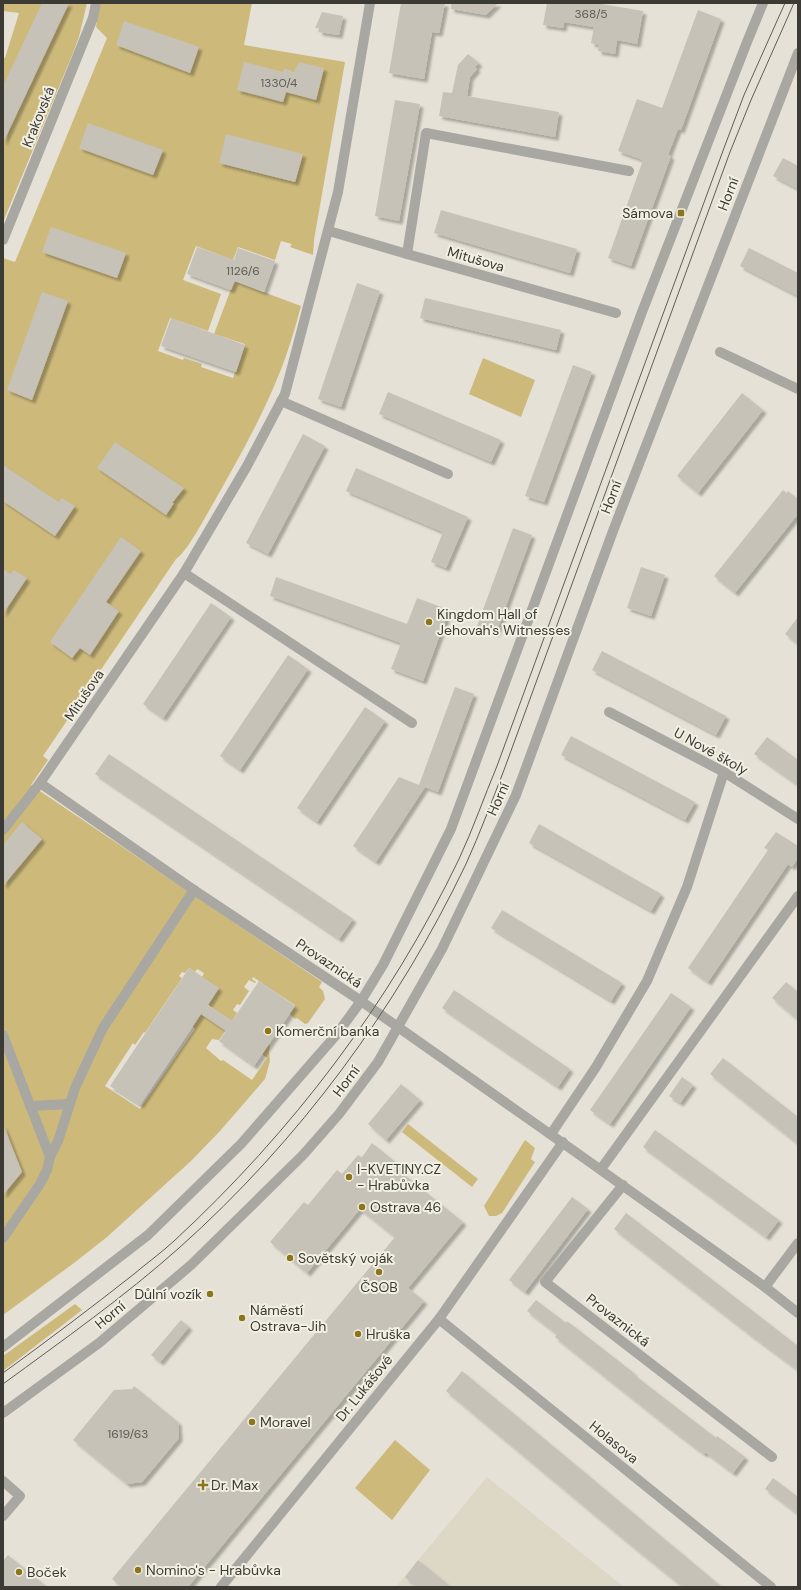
<svg xmlns="http://www.w3.org/2000/svg" width="801" height="1590" viewBox="0 0 801 1590" font-family="'DM Sans',sans-serif">
  <style>
    .built { fill: #ddd8c5 }
    .green { fill: #cdba7b }
    .building { fill: #c6c2b7; filter: url(#shadow) }
    .lines { fill: none; stroke-linecap: round; stroke-linejoin: round }
    .street { stroke: #a8a7a2; stroke-width: 10 }
    .tram { stroke: #5f5d57; stroke-width: 1 }
    .poi-dot { fill: #8d751a; stroke: #f2efe3; stroke-width: 1.5 }
    .labels { text-anchor: middle; stroke-width: 4; stroke-linejoin: round; paint-order: stroke }
    .number-label { font-size: 12px; fill: #5e5c56 }
    .street-label { font-size: 14px; fill: #3b3a35; stroke: #f2efe3 }
    .poi-label { font-size: 14px; fill: #3b3a35; stroke: #f2efe3; text-anchor: start }
  </style>
  <defs>
    <filter id="shadow"><feDropShadow dx="3.5" dy="3.5" stdDeviation="1" flood-color="#0004"/></filter>
  </defs>
  <rect width="100%" height="100%" fill="#e5e1d6"/>
  <!-- built -->
  <polygon class="built" points="487,1477 624,1587 396,1587"/>
  <!-- green -->
  <g class="green">
    <polygon points="3,3 87,3 79,37 73,53 3,222 3,57 5,58 19,13 3,11"/>
    <path d="M100,3H252L244,45L345,62L314,240L313,255L290,247L292,244L281,241L275,260L238,247L233,260L196,246L183,280L221,294L208,331L170,318L158,351L183,360L184,358L202,364L201,367L233,378L245,344L214,334L234,281L301,306C294,332 286,359 275,384C257,427 233,468 210,509C203,521 186,553 176,559L94,680L97,682L93,689L89,688L43,756L48,760L31,785L322,982L319,987L323,991L325,999L308,1023L305,1024L297,1018L295,1019L289,1013L295,1005L253,977L252,979L256,982L255,983L249,980L244,987L249,991L240,1005L237,1004L233,1010L237,1013L232,1021L207,1004L219,988L202,977L204,973L197,969L195,972L189,968L185,973L182,972L179,976L182,978L145,1033L144,1032L135,1045L133,1043L105,1086L140,1109L195,1029L192,1026L201,1013L226,1030L219,1040L212,1039L206,1048L221,1061L223,1060L252,1080L267,1058L262,1054L269,1044L270,1046L269,1052L270,1061L265,1079L220,1131L191,1161L107,1237L74,1263L3,1315V258L15,262L107,38L96,27Z"/>
    <polygon points="483,358 535,380 521,417 469,394"/>
    <polygon points="408,1124 478,1179 472,1187 402,1132"/>
    <polygon points="525,1140 535,1148 531,1159 535,1162 502,1213 496,1216 489,1216 484,1206"/>
    <polygon points="75,1304 82,1310 3,1371 3,1356"/>
    <polygon points="395,1440 430,1470 392,1520 355,1488"/>
  </g>
  <!-- building -->
  <g class="building">
    <polygon points="42,3 69,3 3,143 3,86"/>
    <polygon points="401,3 445,3 439,33 432,32 424,79 389,73"/>
    <polygon points="451,3 498,3 486,15 451,9"/>
    <polygon points="547,3 596,3 643,11 637,44 617,40 615,54 598,51 599,45 591,43 594,27 564,22 563,28 543,25"/>
    <polygon points="698,10 721,19 681,130 678,129 668,155 671,156 631,266 608,258 643,160 618,151 637,99 662,108"/>
    <polygon points="322,12 343,16 339,35 319,32 319,28 315,28"/>
    <polygon points="124,21 199,47 190,73 116,45"/>
    <polygon points="468,54 479,63 475,67 477,69 470,77 467,96 559,112 555,137 439,116 443,92 452,93 458,65"/>
    <polygon points="244,62 283,72 284,68 294,72 299,62 324,68 316,100 286,92 283,102 237,90"/>
    <polygon points="395,100 420,104 399,221 375,216"/>
    <polygon points="88,123 163,150 153,175 79,148"/>
    <polygon points="226,134 303,154 295,182 219,163"/>
    <polygon points="783,158 798,166 798,189 773,176"/>
    <polygon points="441,210 577,249 570,273 434,233"/>
    <polygon points="51,227 126,253 117,278 42,252"/>
    <polygon points="197,247 234,260 238,248 275,261 264,292 235,281 231,290 187,274"/>
    <polygon points="749,248 798,273 798,296 740,266"/>
    <polygon points="357,283 380,291 341,407 318,399"/>
    <polygon points="42,292 68,301 32,400 7,390"/>
    <polygon points="425,298 561,330 556,350 420,318"/>
    <polygon points="171,318 245,345 236,372 161,346"/>
    <polygon points="573,365 592,372 544,502 525,496"/>
    <polygon points="388,392 501,440 491,462 379,414"/>
    <polygon points="742,393 763,410 698,493 677,476"/>
    <polygon points="303,434 325,446 268,554 246,543"/>
    <polygon points="115,442 184,488 172,503 174,503 166,515 97,468"/>
    <polygon points="3,465 59,502 62,498 75,506 55,536 3,501"/>
    <polygon points="356,468 468,517 446,568 431,562 443,532 346,491"/>
    <polygon points="783,490 787,493 788,491 798,499 798,514 735,593 714,576"/>
    <polygon points="513,528 532,535 496,633 477,626"/>
    <polygon points="121,537 141,551 106,602 119,611 90,655 80,648 72,658 50,642"/>
    <polygon points="641,567 665,575 651,616 627,608"/>
    <polygon points="3,569 11,574 14,570 27,578 3,614"/>
    <polygon points="276,577 407,624 417,598 449,610 423,681 391,669 401,643 270,596"/>
    <polygon points="211,603 231,617 163,718 143,704"/>
    <polygon points="798,617 798,644 785,634"/>
    <polygon points="602,651 726,716 716,735 592,670"/>
    <polygon points="288,655 308,669 240,770 220,756"/>
    <polygon points="455,687 474,694 438,792 425,787 376,862 353,846 399,777 419,785"/>
    <polygon points="365,707 385,721 317,822 297,808"/>
    <polygon points="571,736 695,802 685,820 561,755"/>
    <polygon points="767,737 798,760 798,785 754,754"/>
    <polygon points="109,754 353,919 339,939 95,774"/>
    <polygon points="22,822 42,839 3,886 3,845"/>
    <polygon points="539,824 661,894 651,911 529,843"/>
    <polygon points="776,832 798,846 798,858 792,867 788,864 708,982 688,968 768,850 764,848"/>
    <polygon points="502,910 622,983 611,1001 491,928"/>
    <polygon points="189,968 219,988 208,1005 232,1021 259,981 295,1006 254,1066 219,1041 226,1031 201,1014 140,1105 110,1086"/>
    <polygon points="786,982 798,992 798,1020 772,998"/>
    <polygon points="454,990 570,1069 558,1087 442,1008"/>
    <polygon points="671,993 691,1007 610,1124 590,1110"/>
    <polygon points="723,1058 798,1117 798,1144 710,1074"/>
    <polygon points="682,1077 693,1085 680,1103 669,1096"/>
    <polygon points="401,1084 420,1100 386,1140 368,1124"/>
    <polygon points="3,1124 22,1172 3,1195"/>
    <polygon points="655,1130 779,1220 766,1237 643,1147"/>
    <polygon points="372,1143 399,1165 397,1169 463,1222 408,1288 424,1301 188,1587 122,1587 112,1579 395,1237 360,1209 307,1273 270,1242 304,1202 308,1205 337,1170 342,1174 358,1155 362,1157"/>
    <polygon points="572,1197 588,1209 525,1292 509,1280"/>
    <polygon points="626,1213 798,1346 798,1370 752,1336 614,1229"/>
    <polygon points="536,1300 566,1323 567,1321 634,1373 633,1374 716,1438 717,1436 745,1457 733,1473 705,1452 704,1454 676,1433 555,1337 557,1334 527,1311"/>
    <polygon points="181,1320 189,1327 160,1362 151,1355"/>
    <polygon points="462,1371 565,1456 722,1587 683,1587 620,1536 446,1391"/>
    <polygon points="134,1386 178,1422 179,1438 142,1482 127,1484 73,1440 114,1390 132,1389"/>
    <polygon points="773,1478 798,1497 798,1514 765,1489"/>
    <polygon points="8,1555 47,1587 3,1587 3,1561"/>
    <polygon points="418,1560 451,1587 417,1587 405,1577"/>
  </g>
  <g class="lines">
    <!-- street -->
    <g class="street">
      <polyline points="329,231 407,254 616,313"/>
      <polyline points="3,240 93,18 96,3"/>
      <polyline points="407,254 426,133 629,171"/>
      <polyline points="720,352 798,389"/>
      <polyline points="281,401 448,474"/>
      <polyline points="184,573 412,723"/>
      <polyline points="609,712 724,772 798,819"/>
      <polyline points="40,783 194,890 361,1001 584,1158 765,1287 798,1313"/>
      <polyline points="3,830 40,783 184,573 247,466 285,394 338,192 370,3"/>
      <polyline points="3,1035 50,1157"/>
      <polyline points="30,1106 70,1104"/>
      <polyline points="551,1134 596,1067 647,981 687,887 724,772"/>
      <polyline points="601,1169 798,896"/>
      <polyline points="623,1185 545,1282 772,1457"/>
      <polyline points="3,1238 40,1184 47,1170 50,1157 58,1141 75,1088 103,1028 194,890"/>
      <polyline points="765,1287 798,1243"/>
      <polyline points="439,1319 771,1587"/>
      <polyline points="3,1347 148,1235 241,1144 337,1034 361,1001 383,965 451,829 642,312 747,42 763,3"/>
      <polyline points="3,1413 99,1343 191,1265 303,1155 339,1114 378,1062 442,949 516,795 613,531 798,53"/>
      <polyline points="3,1481 20,1496 3,1516"/>
      <polyline points="221,1587 439,1319 563,1142"/>
    </g>
    <!-- tram -->
    <g class="tram">
      <path d="M3,1373C47,1341 91,1308 134,1274C147,1263 161,1253 174,1241C292,1132 390,1003 459,859C473,829 484,797 497,766L724,148L744,95L785,3"/>
      <path d="M3,1384C63,1340 124,1297 179,1248C299,1141 397,1008 466,864C480,833 492,801 504,770L730,152L751,100L794,3"/>
    </g>
  </g>
  <!-- markers -->
  <g class="poi-dot">
    <rect x="677" y="209" width="8" height="8" rx="2"/>
    <circle cx="429" cy="622" r="4"/>
    <circle cx="268" cy="1031" r="4"/>
    <circle cx="349" cy="1177" r="4"/>
    <circle cx="362" cy="1207" r="4"/>
    <circle cx="290" cy="1258" r="4"/>
    <circle cx="379" cy="1272" r="4"/>
    <circle cx="210" cy="1294" r="4"/>
    <circle cx="242" cy="1318" r="4"/>
    <circle cx="358" cy="1334" r="4"/>
    <circle cx="252" cy="1422" r="4"/>
    <path d="M201 1479h4v4h4v4h-4v4h-4v-4h-4v-4h4z"/>
    <circle cx="138" cy="1570" r="4"/>
    <circle cx="19" cy="1572" r="4"/>
  </g>
  <g class="labels">
    <!-- number labels -->
    <g class="number-label">
      <text x="591" y="18">368/5</text>
      <text x="279" y="87">1330/4</text>
      <text x="243" y="275">1126/6</text>
      <text x="128" y="1438">1619/63</text>
    </g>
    <!-- street labels -->
    <g class="street-label">
      <text transform="translate(38 117) rotate(-68)" y="5">Krakovská</text>
      <text transform="translate(728 194) rotate(-69)" y="5">Horní</text>
      <text transform="translate(476 259) rotate(16)" y="5">Mitušova</text>
      <text transform="translate(611 497) rotate(-69)" y="5">Horní</text>
      <text transform="translate(84 695) rotate(-56)" y="5">Mitušova</text>
      <text transform="translate(711 751) rotate(29)" y="5">U Nové školy</text>
      <text transform="translate(498 799) rotate(-66)" y="5">Horní</text>
      <text transform="translate(329 963) rotate(34)" y="5">Provaznická</text>
      <text transform="translate(346 1081) rotate(-53)" y="5">Horní</text>
      <text transform="translate(110 1315) rotate(-40)" y="5">Horní</text>
      <text transform="translate(618 1320) rotate(38)" y="5">Provaznická</text>
      <text transform="translate(364 1388) rotate(-51)" y="5">Dr. Lukášové</text>
      <text transform="translate(614 1442) rotate(39)" y="5">Holasova</text>
    </g>
    <!-- poi labels -->
    <g class="poi-label">
      <text x="673" y="218" text-anchor="end">Sámova</text>
      <text x="437" y="619">Kingdom Hall of<tspan x="437" dy="16">Jehovah's Witnesses</tspan></text>
      <text x="276" y="1036">Komerční banka</text>
      <text x="357" y="1174">I-KVETINY.CZ<tspan x="357" dy="16">- Hrabůvka</tspan></text>
      <text x="370" y="1212">Ostrava 46</text>
      <text x="298" y="1263">Sovětský voják</text>
      <text x="379" y="1292" text-anchor="middle">ČSOB</text>
      <text x="202" y="1299" text-anchor="end">Důlní vozík</text>
      <text x="250" y="1315">Náměstí<tspan x="250" dy="16">Ostrava-Jih</tspan></text>
      <text x="366" y="1339">Hruška</text>
      <text x="260" y="1427">Moravel</text>
      <text x="211" y="1490">Dr. Max</text>
      <text x="146" y="1575">Nomino's - Hrabůvka</text>
      <text x="27" y="1577">Boček</text>
    </g>
  </g>
  <!-- border -->
  <rect width="801" height="1590" fill="none" stroke="#3b3a35" stroke-width="8"/>
</svg>
